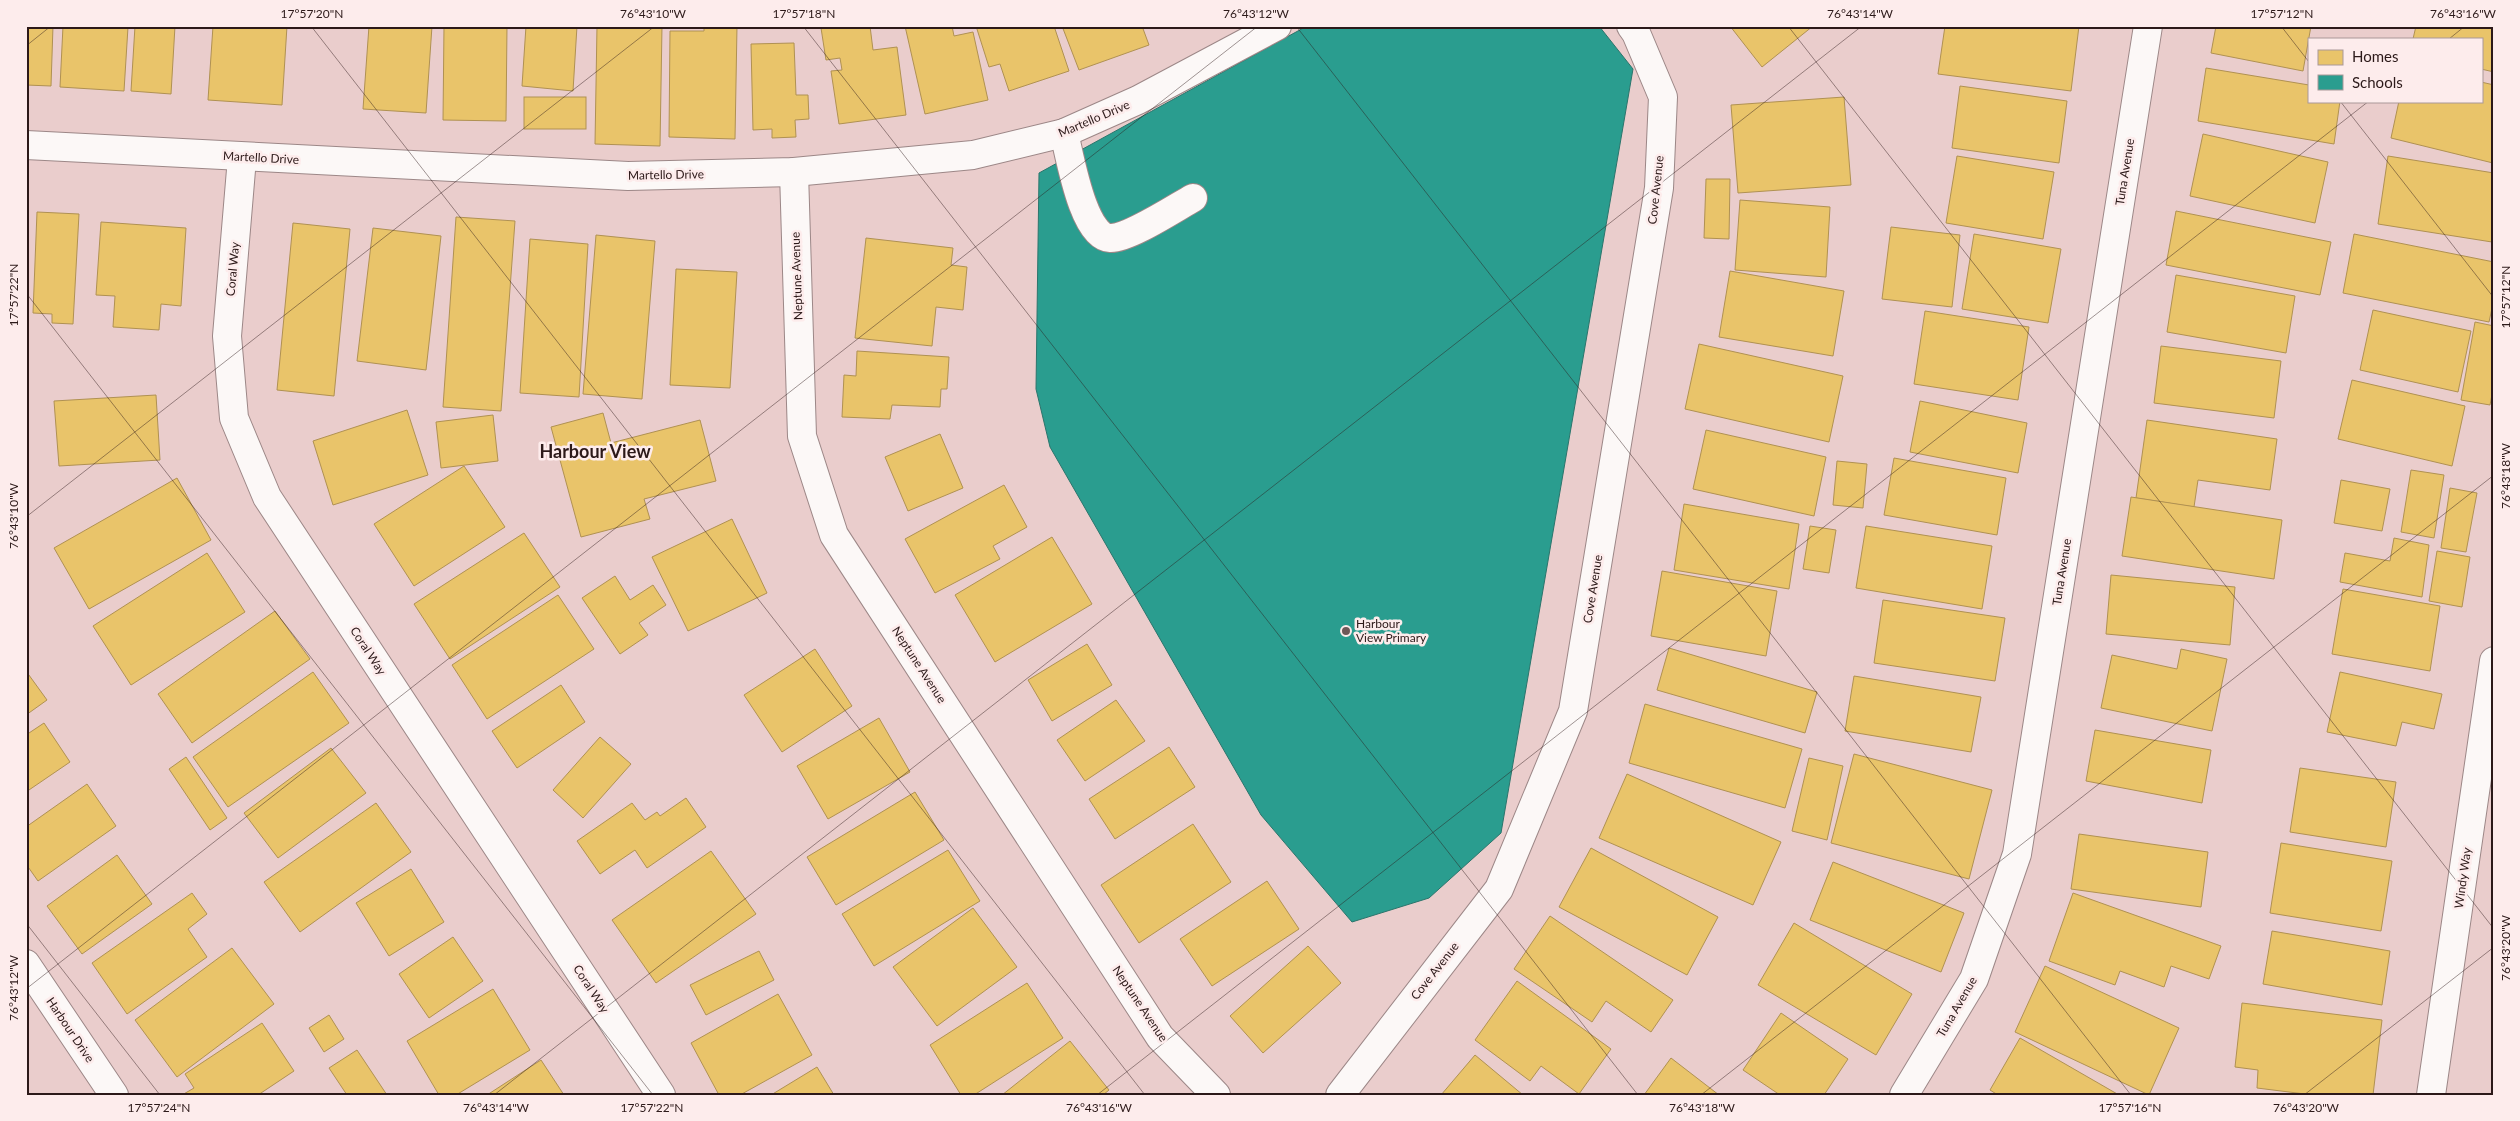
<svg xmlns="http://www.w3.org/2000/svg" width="2520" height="1121" viewBox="0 0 2520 1121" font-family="Lato,sans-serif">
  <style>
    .homes { fill: #e9c46a; stroke: #b09152 }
    .schools { fill: #2a9d8f; stroke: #2b756c }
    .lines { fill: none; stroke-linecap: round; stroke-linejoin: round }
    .minor-casing { stroke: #9c8787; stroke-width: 30 }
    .minor { stroke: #fcf8f7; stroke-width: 28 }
    .ticks { fill: none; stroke: #2c1919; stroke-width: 1; stroke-opacity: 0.45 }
    .poi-dot { fill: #6e5858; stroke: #fdecec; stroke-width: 2 }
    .labels { text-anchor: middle; stroke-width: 5; stroke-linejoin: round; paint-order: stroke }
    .street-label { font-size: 12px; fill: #2c1919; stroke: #fdecec }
    .poi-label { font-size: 12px; fill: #2c1919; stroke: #fdecec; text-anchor: start }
    .district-label { font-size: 18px; font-weight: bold; fill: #2c1919; stroke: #fdecec }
    .neatline { fill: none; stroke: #2c1919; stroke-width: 2 }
    .ticks-label { font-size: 12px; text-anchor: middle; fill: #2c1919 }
  </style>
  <rect width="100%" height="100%" fill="#eacdcc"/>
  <!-- homes -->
  <g class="homes">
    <polygon points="26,26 53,26 51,86 26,85"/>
    <polygon points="63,26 128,27 124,91 60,87"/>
    <polygon points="135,26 175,26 171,94 131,91"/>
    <polygon points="213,26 287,26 282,105 208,100"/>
    <polygon points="369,26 432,26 426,113 363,109"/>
    <polygon points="444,26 507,26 506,121 443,120"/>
    <polygon points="526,26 577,26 573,91 522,86"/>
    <polygon points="597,26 662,26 660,146 595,144"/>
    <polygon points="704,26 737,26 735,139 669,137 670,31 704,31"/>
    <polygon points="835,26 870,26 873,50 897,47 906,115 839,124 831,71 842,70 840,58 826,60 821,28"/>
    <polygon points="905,26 952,26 954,36 973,32 988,100 925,114"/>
    <polygon points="976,26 1054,26 1069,71 1009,91 1000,64 989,67"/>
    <polygon points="1062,26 1142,26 1149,45 1079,70"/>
    <polygon points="1730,26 1813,26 1762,67"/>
    <polygon points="1945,26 2079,26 2071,91 1938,74"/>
    <polygon points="2216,26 2311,26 2303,71 2211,53"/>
    <polygon points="2416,26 2494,26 2494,72 2481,69 2481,39 2413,39"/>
    <polygon points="794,43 796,95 808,95 809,119 795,120 796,137 772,138 772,129 753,130 751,44"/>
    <polygon points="2206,68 2309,85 2309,101 2340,101 2334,144 2198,121"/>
    <polygon points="2481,82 2494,85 2493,163 2391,138 2399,101 2481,101"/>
    <polygon points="1960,86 2067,101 2059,163 1952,148"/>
    <rect x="524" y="97" width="62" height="32"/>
    <polygon points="1844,97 1851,185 1738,193 1731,105"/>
    <polygon points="2203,134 2328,162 2315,223 2190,196"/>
    <polygon points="1957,156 2054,172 2043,239 1946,223"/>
    <polygon points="2388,156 2494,173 2492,242 2378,224"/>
    <polygon points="1706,179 1730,179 1729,239 1704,238"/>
    <polygon points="1740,200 1830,207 1826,277 1735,270"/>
    <polygon points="2176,211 2331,242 2320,295 2166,265"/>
    <polygon points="37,212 79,214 73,324 52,323 52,314 33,313"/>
    <polygon points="456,217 515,221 501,411 443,407"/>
    <polygon points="101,222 186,228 181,306 161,304 159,330 113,327 115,296 96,295"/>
    <polygon points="293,223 350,229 334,396 277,390"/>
    <polygon points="1891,227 1960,235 1952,307 1882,299"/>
    <polygon points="373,228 441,236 426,370 357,361"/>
    <polygon points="1974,234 2061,249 2048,323 1962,309"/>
    <polygon points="2354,234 2494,262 2494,299 2489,322 2343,293"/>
    <polygon points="596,235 655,241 642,399 583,394"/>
    <polygon points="866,238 953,248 951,265 967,267 963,310 936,307 932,346 855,338"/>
    <polygon points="530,239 588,244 579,397 520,393"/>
    <polygon points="1215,241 1270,321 1225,352 1170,272"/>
    <polygon points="676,269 737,272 730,388 670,385"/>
    <polygon points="1730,271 1844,291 1833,356 1719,337"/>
    <polygon points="2176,275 2295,296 2286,353 2167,332"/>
    <polygon points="2373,310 2471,331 2458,392 2360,370"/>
    <polygon points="1925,311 2029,327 2018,400 1914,384"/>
    <polygon points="2475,322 2494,326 2494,384 2490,405 2461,400"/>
    <polygon points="1699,344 1843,376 1829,442 1685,409"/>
    <polygon points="2161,346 2281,361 2274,418 2154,403"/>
    <polygon points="857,351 949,357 947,389 941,389 940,407 892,405 890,419 842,417 844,375 856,376"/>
    <polygon points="1186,360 1426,723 1380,754 1174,445 1140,466 1126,444 1160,423 1139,391"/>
    <polygon points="2352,380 2465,406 2452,466 2338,439"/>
    <polygon points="156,395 160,460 59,466 54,401"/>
    <polygon points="1920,401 2027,423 2018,473 1910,452"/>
    <polygon points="1088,403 1135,475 1118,486 1071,414"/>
    <polygon points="407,410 428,475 333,505 313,441"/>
    <polygon points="603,413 611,443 700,420 716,481 644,499 650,519 581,537 551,427"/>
    <polygon points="493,415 498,461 441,468 436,422"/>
    <polygon points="2147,420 2277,439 2270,490 2198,480 2194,507 2136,498"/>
    <polygon points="1706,430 1826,457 1814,516 1693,489"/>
    <polygon points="940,434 963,488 908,511 885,457"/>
    <polygon points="1894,458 2006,478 1997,535 1884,515"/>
    <polygon points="1837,461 1867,464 1863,508 1833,505"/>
    <polygon points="464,466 505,527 414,586 374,524"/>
    <polygon points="2411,470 2444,475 2434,538 2401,532"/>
    <polygon points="177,478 211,540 89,609 54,548"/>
    <polygon points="2341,480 2390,489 2382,531 2334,523"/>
    <polygon points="1004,485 1027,527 993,546 1000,559 935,593 905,539"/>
    <polygon points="1142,487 1262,665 1219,693 1099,515"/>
    <polygon points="2450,488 2477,493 2466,552 2441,548"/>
    <polygon points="2131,497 2282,520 2274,579 2122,556"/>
    <polygon points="1684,504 1799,524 1789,589 1674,570"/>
    <polygon points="732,519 767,593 688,631 652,557"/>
    <polygon points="1810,526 1836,530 1829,573 1803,569"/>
    <polygon points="1866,526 1992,546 1982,609 1856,588"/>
    <polygon points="524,533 560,587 450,659 414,604"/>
    <polygon points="1052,537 1092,604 995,662 955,595"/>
    <polygon points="2394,538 2429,545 2422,597 2340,582 2345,553 2390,561"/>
    <polygon points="2437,551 2470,557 2462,607 2429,601"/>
    <polygon points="207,553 245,612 131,685 93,626"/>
    <polygon points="1662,571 1777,591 1766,656 1651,636"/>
    <polygon points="2111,575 2235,587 2230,645 2106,634"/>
    <polygon points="615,576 630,600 653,585 666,605 639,623 648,635 620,654 582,598"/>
    <polygon points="2343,589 2440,606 2430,671 2332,654"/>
    <polygon points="558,595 594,649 487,719 452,665"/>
    <polygon points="1883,600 2005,618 1995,681 1874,663"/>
    <polygon points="275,611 310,659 192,743 158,694"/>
    <polygon points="1087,644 1112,685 1052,721 1028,680"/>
    <polygon points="1669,648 1817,692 1805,733 1657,690"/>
    <polygon points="815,649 852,706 782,752 744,695"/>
    <polygon points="2181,649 2227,659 2212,731 2101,708 2112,655 2177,669"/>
    <polygon points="1278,668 1315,722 1330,712 1363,761 1346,773 1355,784 1372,772 1434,863 1385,896 1343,835 1322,849 1224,705"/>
    <polygon points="26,671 47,700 26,715"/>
    <polygon points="313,672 349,723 228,807 193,757"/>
    <polygon points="2340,672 2442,694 2434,729 2402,722 2396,746 2327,732"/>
    <polygon points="1854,676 1981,697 1971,752 1845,731"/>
    <polygon points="561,685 585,722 517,768 492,731"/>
    <polygon points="1116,700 1145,741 1085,781 1057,740"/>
    <polygon points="1645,704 1802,749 1785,808 1629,763"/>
    <polygon points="879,718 910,772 828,819 797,766"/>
    <polygon points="44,723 70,762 26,792 26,735"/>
    <polygon points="2095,730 2211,750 2202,803 2086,781"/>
    <polygon points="1436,731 1492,819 1440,853 1383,764"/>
    <polygon points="600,737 631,764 583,818 553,790"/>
    <polygon points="1169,747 1195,787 1115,839 1089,799"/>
    <polygon points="331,748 366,793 278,858 244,813"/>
    <polygon points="1854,754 1992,790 1969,879 1831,843"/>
    <polygon points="186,757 227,818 210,830 169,769"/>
    <polygon points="1809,758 1843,766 1827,840 1792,831"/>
    <polygon points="2300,768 2396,782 2386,847 2290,832"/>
    <polygon points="1627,774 1781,842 1753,905 1599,838"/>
    <polygon points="87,784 116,826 38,881 26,864 26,827"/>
    <polygon points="915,792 944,840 836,905 807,857"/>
    <polygon points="686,798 706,827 647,868 635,850 600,874 577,841 632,803 645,820 657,812 660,816"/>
    <polygon points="376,803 411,852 300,932 264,882"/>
    <polygon points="1193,824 1231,882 1139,943 1101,885"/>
    <polygon points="2079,834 2208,852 2201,907 2071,889"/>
    <polygon points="2281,843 2392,861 2381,931 2270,913"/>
    <polygon points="1591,848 1718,917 1687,975 1559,907"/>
    <polygon points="948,850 980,901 874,966 842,914"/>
    <polygon points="711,851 756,914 656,983 612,920"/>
    <polygon points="117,855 152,904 82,954 47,906"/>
    <polygon points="1833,862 1964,913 1941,972 1810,920"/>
    <polygon points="411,869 444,922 389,956 356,903"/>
    <polygon points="1267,881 1299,929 1212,986 1180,939"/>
    <polygon points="192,893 207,914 188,929 207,957 127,1014 92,963"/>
    <polygon points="2073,893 2221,946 2209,979 2171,966 2164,987 2120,971 2115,985 2049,961"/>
    <polygon points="973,908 1017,967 937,1026 893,967"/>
    <polygon points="1550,916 1673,1000 1651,1032 1606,1001 1592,1022 1514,969"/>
    <polygon points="1794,923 1912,994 1876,1055 1758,985"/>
    <polygon points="2272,931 2390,951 2382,1005 2263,984"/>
    <polygon points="453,937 483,981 429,1018 399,974"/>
    <polygon points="1308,946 1341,983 1263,1053 1230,1016"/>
    <polygon points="232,948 274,1004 177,1077 135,1020"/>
    <polygon points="759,951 774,980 706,1015 690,985"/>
    <polygon points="2045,966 2179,1028 2149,1095 2015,1032"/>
    <polygon points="1517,981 1611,1049 1579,1094 1541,1066 1530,1081 1475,1040"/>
    <polygon points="1027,983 1063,1038 974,1095 961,1095 930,1045"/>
    <polygon points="493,989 530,1050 456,1095 439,1095 407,1041"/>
    <polygon points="778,994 812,1055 740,1095 719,1095 691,1043"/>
    <polygon points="2242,1003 2382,1020 2373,1095 2313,1095 2257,1088 2258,1070 2235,1067"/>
    <polygon points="1781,1013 1848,1059 1824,1095 1780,1095 1743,1070"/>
    <polygon points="329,1015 344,1039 324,1052 309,1028"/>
    <polygon points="262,1023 294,1071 258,1095 182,1095 194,1088 185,1074"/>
    <polygon points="2020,1038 2119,1095 1998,1095 1990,1090"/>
    <polygon points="1070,1041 1109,1090 1103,1095 1002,1095"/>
    <polygon points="357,1050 387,1095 347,1095 329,1068"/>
    <polygon points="1475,1055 1523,1095 1441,1095"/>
    <polygon points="1671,1058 1719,1095 1644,1095"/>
    <polygon points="541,1060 564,1095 487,1095"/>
    <polygon points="817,1067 834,1095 771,1095"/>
  </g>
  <!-- schools -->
  <polygon class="schools" points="1307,26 1599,26 1633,69 1501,833 1429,898 1352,922 1261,815 1050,447 1036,389 1039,173"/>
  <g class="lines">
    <defs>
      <g id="minor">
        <path d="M1064,133C1070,156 1083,237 1110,238C1128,239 1175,208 1193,198"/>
        <polyline points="26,145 628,176 794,172 973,155 1064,133 1138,100 1277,26"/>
        <polyline points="242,158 227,336 234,418 267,497 661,1095"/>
        <polyline points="794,172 802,436 834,535 1160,1037 1216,1095"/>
        <polyline points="26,964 114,1095"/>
        <polyline points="1340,1095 1499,889 1573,711 1659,188 1663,97 1636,33 1631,26"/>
        <polyline points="1904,1095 1974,979 2017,854 2148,26"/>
        <polyline points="2431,1095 2494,661"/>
      </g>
    </defs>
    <!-- minor casing -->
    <use href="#minor" class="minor-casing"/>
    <!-- minor -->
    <use href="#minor" class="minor"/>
  </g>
  <!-- ticks -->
  <path class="ticks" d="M311,26L1145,1095M803,26L1638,1095M1296,26L2131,1095M1788,26L2494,929M2281,26L2309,62M2449,39L2465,26M26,46L51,26M2340,101L2494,298M26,293L653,1095M26,517L655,26M26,923L160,1095M26,989L1258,26M494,1095L1862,26M1097,1095L2369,101M1701,1095L2494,475M2304,1095L2494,947"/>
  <!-- markers -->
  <circle class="poi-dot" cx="1346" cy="631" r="5"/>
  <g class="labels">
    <!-- street labels -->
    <g class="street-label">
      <text transform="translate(1094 119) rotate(-23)" y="4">Martello Drive</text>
      <text transform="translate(261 158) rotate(3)" y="4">Martello Drive</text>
      <text transform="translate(2125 172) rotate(-81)" y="4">Tuna Avenue</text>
      <text transform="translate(666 175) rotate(-1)" y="4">Martello Drive</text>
      <text transform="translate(1656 190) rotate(-84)" y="4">Cove Avenue</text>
      <text transform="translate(233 269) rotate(-85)" y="4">Coral Way</text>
      <text transform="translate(797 276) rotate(-92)" y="4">Neptune Avenue</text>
      <text transform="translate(2062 572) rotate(-81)" y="4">Tuna Avenue</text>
      <text transform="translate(1593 589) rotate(-81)" y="4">Cove Avenue</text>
      <text transform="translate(368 651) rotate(57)" y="4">Coral Way</text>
      <text transform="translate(919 665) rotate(57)" y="4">Neptune Avenue</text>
      <text transform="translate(2463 878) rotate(-82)" y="4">Windy Way</text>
      <text transform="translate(1435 971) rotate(-52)" y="4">Cove Avenue</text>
      <text transform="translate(591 989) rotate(57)" y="4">Coral Way</text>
      <text transform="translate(1140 1004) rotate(56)" y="4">Neptune Avenue</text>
      <text transform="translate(1957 1007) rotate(-60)" y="4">Tuna Avenue</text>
      <text transform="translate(70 1030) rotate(56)" y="4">Harbour Drive</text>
    </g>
    <!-- poi labels -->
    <g class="poi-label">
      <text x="1356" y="628">Harbour<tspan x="1356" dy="14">View Primary</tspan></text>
    </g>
    <!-- district labels -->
    <g class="district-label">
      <text x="595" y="458">Harbour View</text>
    </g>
  </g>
  <!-- border -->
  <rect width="2520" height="1121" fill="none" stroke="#fdecec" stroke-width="55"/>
  <!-- legend -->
  <rect x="2308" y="38" width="175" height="65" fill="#fdecec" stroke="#a99898"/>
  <rect x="2318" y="50" width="25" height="15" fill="#e9c46a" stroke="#a99898"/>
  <text x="2352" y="62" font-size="15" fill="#2c1919">Homes</text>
  <rect x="2318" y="75" width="25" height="15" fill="#2a9d8f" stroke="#a99898"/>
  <text x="2352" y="88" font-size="15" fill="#2c1919">Schools</text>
  <rect x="28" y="28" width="2464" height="1066" class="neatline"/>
  <g class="ticks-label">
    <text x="312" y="18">17°57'20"N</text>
    <text x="653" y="18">76°43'10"W</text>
    <text x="804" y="18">17°57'18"N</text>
    <text x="1256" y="18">76°43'12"W</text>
    <text x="1860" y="18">76°43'14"W</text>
    <text x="2282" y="18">17°57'12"N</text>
    <text x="2463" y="18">76°43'16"W</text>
    <text transform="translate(14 295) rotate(-90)" y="4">17°57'22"N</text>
    <text transform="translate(2506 297) rotate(-90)" y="4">17°57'12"N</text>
    <text transform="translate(2506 476) rotate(-90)" y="4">76°43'18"W</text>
    <text transform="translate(14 516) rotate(-90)" y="4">76°43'10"W</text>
    <text transform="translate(2506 948) rotate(-90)" y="4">76°43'20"W</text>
    <text transform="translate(14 988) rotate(-90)" y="4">76°43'12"W</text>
    <text x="159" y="1112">17°57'24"N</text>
    <text x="496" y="1112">76°43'14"W</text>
    <text x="652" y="1112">17°57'22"N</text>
    <text x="1099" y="1112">76°43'16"W</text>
    <text x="1702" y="1112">76°43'18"W</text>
    <text x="2130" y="1112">17°57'16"N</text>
    <text x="2306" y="1112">76°43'20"W</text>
  </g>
</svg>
